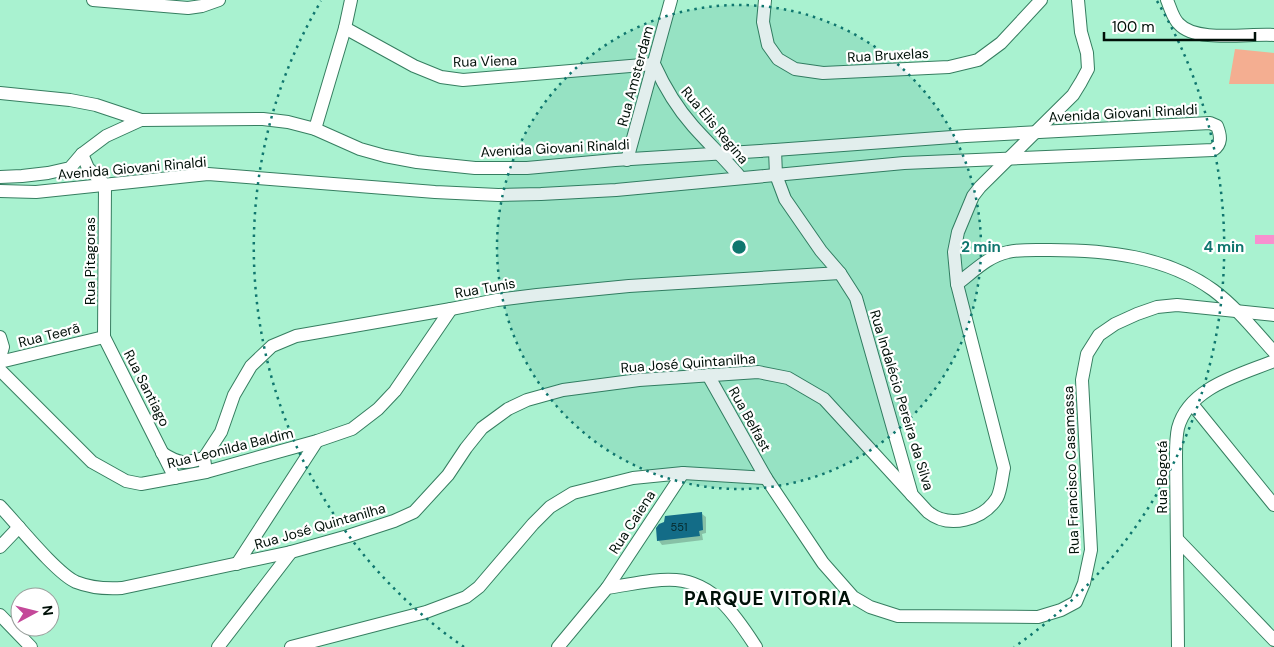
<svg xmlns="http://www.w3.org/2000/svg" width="1274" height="647" viewBox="0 0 1274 647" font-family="'DM Sans',sans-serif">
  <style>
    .green { fill: #f4ae91 }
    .water { fill: #f890cf }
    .shadow { fill: #0003 }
    .building { fill: #136c87 }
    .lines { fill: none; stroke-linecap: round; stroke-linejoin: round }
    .minor-casing { stroke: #367e60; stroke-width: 14 }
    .minor { stroke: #fff; stroke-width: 12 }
    .ring { fill: none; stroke: #0f766e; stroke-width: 2.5; stroke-dasharray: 2.5 5 }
    .labels { text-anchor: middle; stroke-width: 4.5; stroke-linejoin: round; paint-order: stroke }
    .number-label { font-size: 11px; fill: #052728 }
    .street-label { font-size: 14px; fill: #001008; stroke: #fff }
    .district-label { font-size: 19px; font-weight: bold; letter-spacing: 1px; fill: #001008; stroke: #fff }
    .centre { fill: #0f766e; stroke: #fff; stroke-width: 2.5 }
    .ring-label { font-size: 15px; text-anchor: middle; font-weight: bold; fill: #0f766e; stroke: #fff; stroke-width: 4.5; stroke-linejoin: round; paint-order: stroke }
  </style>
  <rect width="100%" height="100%" fill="#a9f2d0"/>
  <!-- green -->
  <polygon class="green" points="1235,49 1274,53 1274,84 1229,84"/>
  <!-- water -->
  <rect class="water" x="1255" y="235" width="19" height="9"/>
  <!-- shadow -->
  <polygon class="shadow" points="702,514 706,517 706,533 702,534 703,540 662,545 659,541 657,529"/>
  <!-- building -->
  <polygon class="building" points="702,512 703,530 699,531 700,536 657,541 656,528 659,524 664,522 665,516"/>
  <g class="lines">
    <defs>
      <g id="minor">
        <polyline points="93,0 188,8 202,6 219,0"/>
        <polyline points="765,0 763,22 768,45 778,59 795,69 823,73 949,67 978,60 1001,43 1041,0"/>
        <path d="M1167,0C1170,7 1173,19 1179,24C1196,43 1250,33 1274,35"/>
        <polyline points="345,28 414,66 441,77 463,80 654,64"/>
        <path d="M654,64C664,86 677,108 693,126C709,144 726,160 741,178"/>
        <polyline points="0,93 70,100 96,105 141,120"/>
        <polyline points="315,129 345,28 351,0"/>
        <path d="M775,150L776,175L785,199L821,251L840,273L856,298L912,495C918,501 923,507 928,512C949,529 983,520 997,498C1001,491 1002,477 1004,468L957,284L954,252L958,232L973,196L980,187L1073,95L1081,82L1088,69L1087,53L1081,32L1078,0"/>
        <polyline points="82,154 88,168 105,185 104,337 175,478"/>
        <polyline points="627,160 671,0"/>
        <path d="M0,177L22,176L48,173L70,168L82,154L106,136L141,120L263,119L288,122L315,129L360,149L385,156L417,162L475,168H527L615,160L775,150L966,136L1210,123L1217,126C1221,136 1222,144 1213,150L904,163L616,190L541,194L498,195L435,192L208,174L36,192L0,191"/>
        <path d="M957,284C973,272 988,256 1008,252C1021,249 1036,250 1050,250C1106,250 1166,256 1213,290C1236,307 1255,331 1274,352"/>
        <polyline points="0,337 3,347 0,358"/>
        <polyline points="0,362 104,337"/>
        <polyline points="0,370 92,462 126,481 141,484 206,472 317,441 352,429 378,409 395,391 451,309"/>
        <polyline points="708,375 766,478 823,563 853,597 870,607 898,616 1038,617 1061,610 1076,602 1084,583 1091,550 1082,380 1087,354 1099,335 1115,324 1137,314 1157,307 1177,305 1274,315"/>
        <polyline points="1192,404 1274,505"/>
        <path d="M162,453C179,464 185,464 204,458"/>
        <polyline points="206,472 204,458 221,432 234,395 251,366 272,346 296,336 451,309 497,300 537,295 629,286 840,273"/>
        <path d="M0,506C17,524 56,573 76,582C91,588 106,589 122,588L291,552L348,536L394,521L414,512L448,475L466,448L482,428L508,409L527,400L563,390L639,380L758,372L788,378L824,399L912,495"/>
        <polyline points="1178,540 1274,640"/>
        <polyline points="0,547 19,527"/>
        <polyline points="237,564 317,441"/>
        <polyline points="607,588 683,473"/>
        <polyline points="0,615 31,647"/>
        <polyline points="218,647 291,552"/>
        <polyline points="291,647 426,612 466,597 479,587 533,524 550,507 573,493 633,478 683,473 766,478"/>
        <path d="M558,647L607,588C629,585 655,578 676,580C715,583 737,618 756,647"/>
        <path d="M1178,647L1176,456C1176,447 1176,437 1178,428C1189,387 1240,375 1274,361"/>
      </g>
    </defs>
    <!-- minor casing -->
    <use href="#minor" class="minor-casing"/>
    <!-- minor -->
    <use href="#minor" class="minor"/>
  </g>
  <!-- distance rings -->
  <circle cx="739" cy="247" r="242" fill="#0f766e" fill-opacity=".12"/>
  <g class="ring">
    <circle cx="739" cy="247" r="242"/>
    <path d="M464 647A485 485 0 0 1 321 1M1157 1A485 485 0 0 1 1014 647"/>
  </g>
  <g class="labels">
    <!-- number labels -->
    <g class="number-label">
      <text x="679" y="531">551</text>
    </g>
    <!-- street labels -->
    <g class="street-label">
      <text transform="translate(888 55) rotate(-3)" y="5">Rua Bruxelas</text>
      <text transform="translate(485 61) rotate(-2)" y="5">Rua Viena</text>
      <text transform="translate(635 76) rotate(-75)" y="5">Rua Amsterdam</text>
      <text transform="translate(1123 113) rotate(-3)" y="5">Avenida Giovani Rinaldi</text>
      <text transform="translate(715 125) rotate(50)" y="5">Rua Elis Regina</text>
      <text transform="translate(555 148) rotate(-3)" y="5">Avenida Giovani Rinaldi</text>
      <text transform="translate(132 168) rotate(-5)" y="5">Avenida Giovani Rinaldi</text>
      <text transform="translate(90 261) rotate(-90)" y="5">Rua Pitagoras</text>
      <text transform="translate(485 288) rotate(-10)" y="5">Rua Tunis</text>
      <text transform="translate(49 335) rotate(-14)" y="5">Rua Teerã</text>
      <text transform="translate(688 363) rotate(-4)" y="5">Rua José Quintanilha</text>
      <text transform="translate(147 388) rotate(63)" y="5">Rua Santiago</text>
      <text transform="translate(902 400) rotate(73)" y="5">Rua Indalécio Pereira da Silva</text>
      <text transform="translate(750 419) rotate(61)" y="5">Rua Belfast</text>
      <text transform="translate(230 448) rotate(-14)" y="5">Rua Leonilda Baldim</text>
      <text transform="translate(1071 470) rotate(-92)" y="5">Rua Francisco Casamassa</text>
      <text transform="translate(1162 477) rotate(-90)" y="5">Rua Bogotá</text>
      <text transform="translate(632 522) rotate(-57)" y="5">Rua Caiena</text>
      <text transform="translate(320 526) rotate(-16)" y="5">Rua José Quintanilha</text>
    </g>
    <!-- district labels -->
    <g class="district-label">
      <text x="768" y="605">PARQUE VITORIA</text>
    </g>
  </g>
  <circle cx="739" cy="247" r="8" class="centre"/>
  <g class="ring-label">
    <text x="981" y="252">2 min</text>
    <text x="1224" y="252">4 min</text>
  </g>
  <!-- north arrow -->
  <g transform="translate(35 612) rotate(83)"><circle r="24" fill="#ffffff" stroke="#999f9c"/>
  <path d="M0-4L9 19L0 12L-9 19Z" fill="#c44899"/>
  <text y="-8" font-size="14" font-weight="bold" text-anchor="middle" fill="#001008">N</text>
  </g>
  <!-- scale -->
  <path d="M1104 32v8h151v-8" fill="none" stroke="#001008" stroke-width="2.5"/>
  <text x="1112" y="32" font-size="15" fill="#001008" stroke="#ffffff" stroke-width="4" paint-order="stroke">100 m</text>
</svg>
